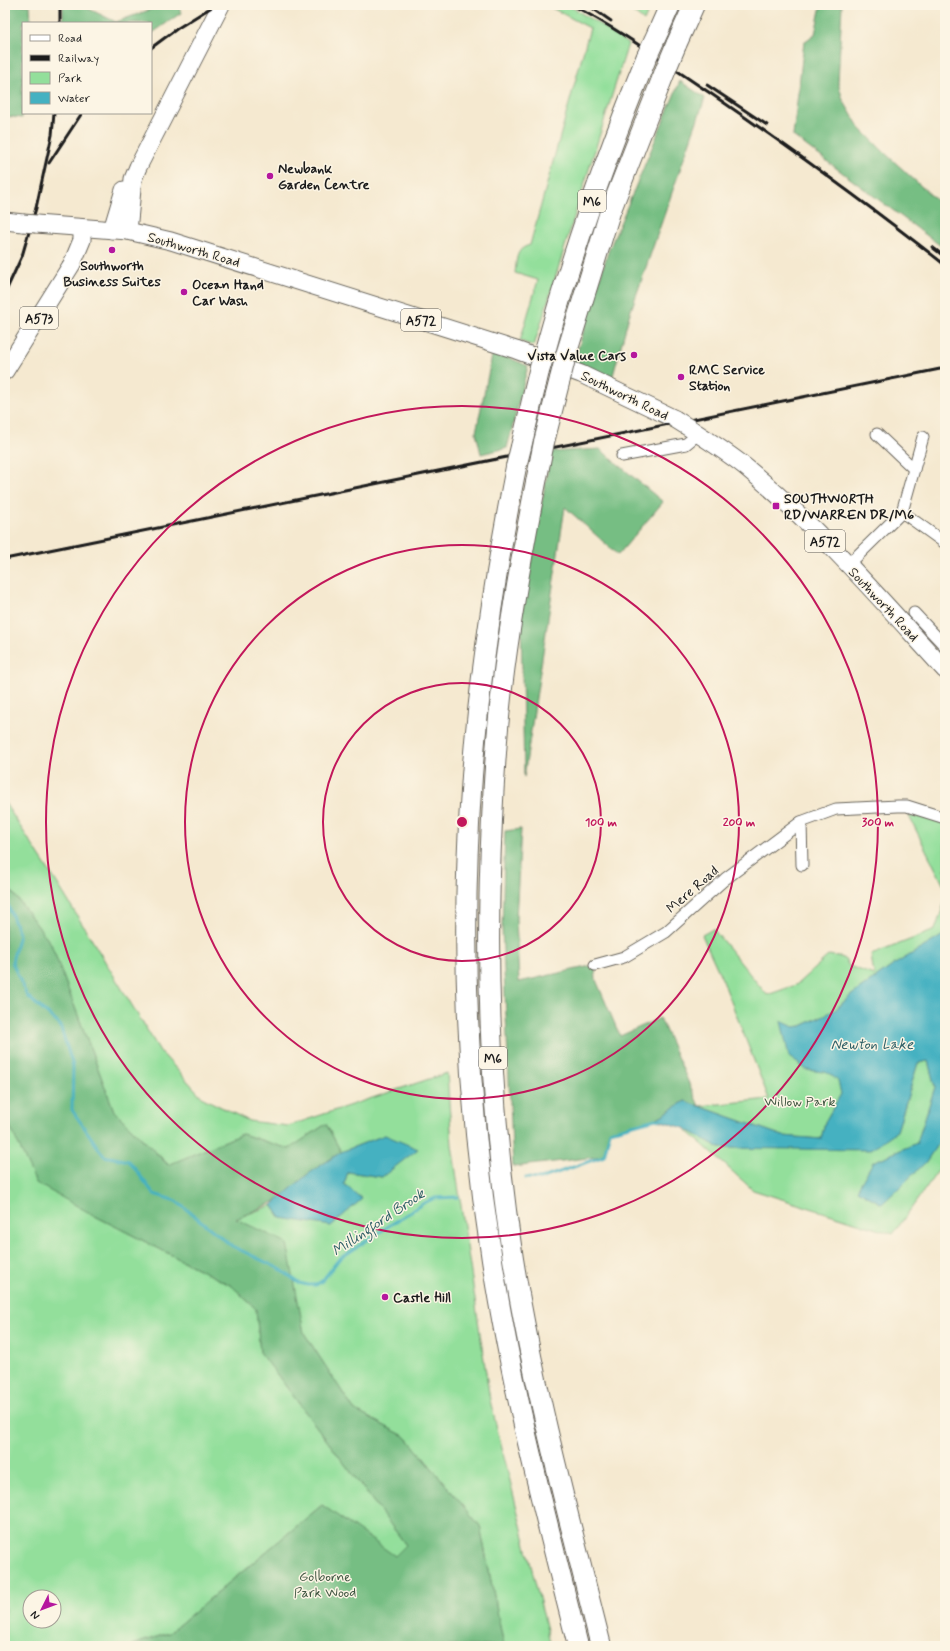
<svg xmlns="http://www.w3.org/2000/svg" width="950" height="1651" viewBox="0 0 950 1651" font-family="Mynerve,sans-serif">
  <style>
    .green { fill: #93df9b; stroke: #587e5c; fill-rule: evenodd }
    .forest { fill: #76be83; stroke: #496d50 }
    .water { fill: #44b1c1; stroke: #30666e }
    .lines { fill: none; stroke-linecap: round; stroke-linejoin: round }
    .stream { stroke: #44b1c1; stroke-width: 3 }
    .street-casing { stroke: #68645b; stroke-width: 13 }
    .primary-casing { stroke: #68645b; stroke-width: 19 }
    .highway-casing { stroke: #68645b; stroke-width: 22 }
    .street { stroke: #fff; stroke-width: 11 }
    .primary { stroke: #fff; stroke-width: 17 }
    .highway { stroke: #fff; stroke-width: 20 }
    .rail { stroke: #1c1c1c; stroke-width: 3 }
    .primary-bridge-casing { stroke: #68645b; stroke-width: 19; stroke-linecap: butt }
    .highway-bridge-casing { stroke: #68645b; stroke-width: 22; stroke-linecap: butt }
    .primary-bridge { stroke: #fff; stroke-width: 17 }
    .highway-bridge { stroke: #fff; stroke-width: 20 }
    .ring { fill: none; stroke: #c2185b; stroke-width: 2 }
    .poi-dot { fill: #b5179e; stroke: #fcf5e5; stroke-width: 1.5 }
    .labels { text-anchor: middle; stroke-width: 3; stroke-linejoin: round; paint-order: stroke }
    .shield { fill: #fcf5e5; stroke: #5f5d58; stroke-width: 1 }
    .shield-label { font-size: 13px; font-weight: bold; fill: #1c1c1c }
    .poi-label { font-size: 14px; font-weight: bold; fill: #1c1c1c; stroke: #fcf5e5; text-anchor: start }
    .street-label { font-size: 14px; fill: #1c1c1c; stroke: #fcf5e5 }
    .park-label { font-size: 14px; fill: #405642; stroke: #fcf5e5 }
    .water-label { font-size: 15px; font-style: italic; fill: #2e5f66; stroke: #fcf5e5 }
    .centre { fill: #c2185b; stroke: #fcf5e5; stroke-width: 2 }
    .ring-label { font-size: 12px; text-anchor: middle; font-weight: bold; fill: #c2185b; stroke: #fcf5e5; stroke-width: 3; stroke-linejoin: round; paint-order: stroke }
  </style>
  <rect width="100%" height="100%" fill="#fcf5e5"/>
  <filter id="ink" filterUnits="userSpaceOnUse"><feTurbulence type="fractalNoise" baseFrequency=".025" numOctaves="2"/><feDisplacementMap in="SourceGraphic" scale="8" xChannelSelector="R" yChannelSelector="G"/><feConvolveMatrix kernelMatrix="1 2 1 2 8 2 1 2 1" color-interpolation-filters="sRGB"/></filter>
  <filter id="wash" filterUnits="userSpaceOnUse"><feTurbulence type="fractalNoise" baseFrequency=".012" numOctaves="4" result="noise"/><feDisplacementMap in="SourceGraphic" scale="16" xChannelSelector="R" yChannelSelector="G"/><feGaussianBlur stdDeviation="0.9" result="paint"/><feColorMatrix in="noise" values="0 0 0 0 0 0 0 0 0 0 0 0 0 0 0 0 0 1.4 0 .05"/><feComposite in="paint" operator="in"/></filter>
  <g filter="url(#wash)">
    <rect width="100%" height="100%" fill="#f5e9d0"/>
    <!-- green -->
    <g class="green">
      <path d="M546,5H568L602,26L628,44L534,346L520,341L538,280L515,273C517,259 515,249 530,245L590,28Z"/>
      <polygon points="624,5 651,5 644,21"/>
      <polygon points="5,803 57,883 160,1051 203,1098 249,1121 288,1126 447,1073 452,1145 490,1400 551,1646 504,1646 480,1526 406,1437 354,1410 304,1333 286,1243 235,1219 272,1205 281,1218 344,1184 348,1172 382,1177 385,1135 341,1152 326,1124 289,1149 242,1134 169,1165 114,1111 51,944 5,882"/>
      <polygon points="909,816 945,820 945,888"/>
      <path d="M945,901V934L943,936L895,964L850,996L835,1010L801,1026L794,1027L781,1022L807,1070C817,1071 831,1070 838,1081C840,1084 840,1090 841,1094L825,1122L821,1139L783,1136L699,1106L769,1099L723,981L702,935L713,929L767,995L796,985L829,955L844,958L849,966L874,975L871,955L935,930Z"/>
      <polygon points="928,1061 935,1087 917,1143 873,1162 925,1163 945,1133 945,1161 893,1234 753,1190 684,1128 720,1148 897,1131 918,1063"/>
      <path d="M5,1108L8,1122L95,1216L232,1286L256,1309L260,1352L406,1545L395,1557L322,1505L169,1633L129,1646H5ZM30,1597H54V1621H30Z"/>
    </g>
    <!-- forest -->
    <g class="forest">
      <polygon points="5,5 30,5 31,23 23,23 22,118 5,116"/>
      <polygon points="63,5 81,5 116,22 163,5 178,5 181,13 151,34 151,23 63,23"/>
      <polygon points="821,5 842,5 838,83 843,100 859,127 886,154 945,208 945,249 793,136 804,42 815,34"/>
      <polygon points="680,81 705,98 629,316 612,379 574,362 608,252"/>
      <polygon points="493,351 528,366 507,448 481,454 476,432"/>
      <polygon points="600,449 663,502 618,555 565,507 524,777 521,617 551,452"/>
      <polygon points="521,829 516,919 519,982 595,965 596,980 620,1036 660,1018 699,1106 685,1101 656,1119 610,1131 604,1156 513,1167 502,928 505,831"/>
      <polygon points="5,882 51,944 114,1111 168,1165 242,1134 289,1149 326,1124 341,1152 308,1174 278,1200 236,1219 287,1243 304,1333 354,1410 406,1437 480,1526 504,1646 129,1646 169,1633 322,1505 395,1556 406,1545 260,1352 256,1309 232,1286 95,1216 36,1183 8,1122 5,1108"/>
    </g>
    <!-- water -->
    <g class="water">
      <polygon points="945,934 945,1133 925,1163 882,1204 857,1190 873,1162 917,1143 935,1087 928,1061 918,1063 897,1131 870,1150 720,1148 684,1128 656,1119 685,1101 783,1136 821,1139 825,1122 841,1094 838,1081 830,1074 824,1072 807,1070 789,1057 781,1021 794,1027 801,1026 835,1010 850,996 895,964"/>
      <polygon points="385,1135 418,1149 382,1177 348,1172 344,1184 362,1199 331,1226 281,1218 272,1205 308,1174 341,1152"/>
    </g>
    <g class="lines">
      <!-- stream -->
      <g class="stream">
        <polyline points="5,897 19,934 12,962 27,996 60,1025 73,1066 72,1110 104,1156 129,1161 154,1194 176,1201 232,1246 280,1269 299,1283 308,1285 316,1285 323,1280 339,1259 422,1204 435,1198 458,1197"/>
        <polyline points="526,1178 540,1179 604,1156 610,1131 656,1119 659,1120"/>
      </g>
    </g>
  </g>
  <g filter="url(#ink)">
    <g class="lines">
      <defs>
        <g id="street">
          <polyline points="877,434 914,469"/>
          <polyline points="622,456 686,444 698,434"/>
          <polyline points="902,512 945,543"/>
          <polyline points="848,565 902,512 923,437"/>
          <polyline points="914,613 945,646"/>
          <polyline points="801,822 802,865"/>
          <polyline points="595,965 624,957 666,932 725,879 801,822 836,809 898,806 907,806 945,818"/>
        </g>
        <g id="primary">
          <polyline points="5,221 23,223"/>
          <polyline points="36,224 128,231 171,241 516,350 581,374 675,419"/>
          <polyline points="112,230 124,190"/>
          <polyline points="128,231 133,179 138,167 221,5"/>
          <polyline points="5,371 72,264 82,240 82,229"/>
          <path d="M691,429C710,442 730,454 748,469C820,529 882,601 945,670"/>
        </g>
        <g id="highway">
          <polyline points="658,32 670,5"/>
          <polyline points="676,45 694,5"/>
          <path d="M546,348C573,249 608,152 647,56"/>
          <polyline points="566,355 610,212 666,69"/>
          <polyline points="544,442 560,379"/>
          <polyline points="521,447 539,371"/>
          <path d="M540,462C525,537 511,612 502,688C497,732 494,776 492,820C485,966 490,1114 513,1259C534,1390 569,1517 601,1646"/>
          <path d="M516,467C496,569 480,672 472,776C460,936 467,1101 492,1260C512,1390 546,1518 578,1646"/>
        </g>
      </defs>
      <!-- street casing -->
      <use href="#street" class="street-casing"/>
      <!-- primary casing -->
      <use href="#primary" class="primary-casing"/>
      <!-- highway casing -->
      <use href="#highway" class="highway-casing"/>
      <!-- street -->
      <use href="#street" class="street"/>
      <!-- primary -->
      <use href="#primary" class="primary"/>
      <!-- highway -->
      <use href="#highway" class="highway"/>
      <!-- rail -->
      <g class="rail">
        <polyline points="60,5 60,23"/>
        <path d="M572,5C620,30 665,63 710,93C790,148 869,205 945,265"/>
        <polyline points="588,5 611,21"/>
        <polyline points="151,48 178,28 215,5"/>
        <polyline points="707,85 767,125"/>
        <polyline points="49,163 82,113"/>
        <polyline points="932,247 945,257"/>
        <polyline points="5,293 22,256 36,208 52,135 54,113"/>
        <polyline points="5,559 945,368"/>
      </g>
      <defs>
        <g id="primary-bridge">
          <polyline points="23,223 36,224"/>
          <polyline points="675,419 691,429"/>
        </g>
        <g id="highway-bridge">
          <polyline points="647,56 658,32"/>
          <polyline points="666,69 676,45"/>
          <polyline points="539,371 546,348"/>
          <polyline points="560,379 566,355"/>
          <polyline points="540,462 544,442"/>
          <polyline points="516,467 521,447"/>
        </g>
      </defs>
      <!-- primary-bridge casing -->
      <use href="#primary-bridge" class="primary-bridge-casing"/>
      <!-- highway-bridge casing -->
      <use href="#highway-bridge" class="highway-bridge-casing"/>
      <!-- primary-bridge -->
      <use href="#primary-bridge" class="primary-bridge"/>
      <!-- highway-bridge -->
      <use href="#highway-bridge" class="highway-bridge"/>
    </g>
  </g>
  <!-- distance rings -->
  <g class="ring">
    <circle cx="462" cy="822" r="139"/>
    <circle cx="462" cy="822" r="277"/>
    <circle cx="462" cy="822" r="416"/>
  </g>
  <!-- markers -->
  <g class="poi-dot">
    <circle cx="270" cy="176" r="4"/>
    <circle cx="112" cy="250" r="4"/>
    <circle cx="184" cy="292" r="4"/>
    <circle cx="634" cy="355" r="4"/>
    <circle cx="681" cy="377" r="4"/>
    <rect x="772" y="502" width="8" height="8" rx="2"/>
    <circle cx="385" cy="1297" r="4"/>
  </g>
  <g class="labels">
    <!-- shield labels -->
    <g class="shield">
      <rect x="578" y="190" width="28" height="22" rx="3"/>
      <rect x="20" y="307" width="38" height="22" rx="3"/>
      <rect x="401" y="309" width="40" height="22" rx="3"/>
      <rect x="805" y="530" width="40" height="22" rx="3"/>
      <rect x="479" y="1047" width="28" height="22" rx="3"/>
    </g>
    <g class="shield-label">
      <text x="592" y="206">M6</text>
      <text x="39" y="323">A573</text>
      <text x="421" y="325">A572</text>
      <text x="825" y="546">A572</text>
      <text x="493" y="1063">M6</text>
    </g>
    <!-- poi labels -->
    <g class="poi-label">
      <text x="278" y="173">Newbank<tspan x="278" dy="16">Garden Centre</tspan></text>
      <text x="112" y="270" text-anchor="middle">Southworth<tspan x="112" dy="16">Business Suites</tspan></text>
      <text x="192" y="289">Ocean Hand<tspan x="192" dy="16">Car Wash</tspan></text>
      <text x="626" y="360" text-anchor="end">Vista Value Cars</text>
      <text x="689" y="374">RMC Service<tspan x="689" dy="16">Station</tspan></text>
      <text x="784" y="503">SOUTHWORTH<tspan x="784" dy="16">RD/WARREN DR/M6</tspan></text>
      <text x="393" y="1302">Castle Hill</text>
    </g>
    <!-- street labels -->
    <g class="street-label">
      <text transform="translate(194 249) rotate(16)" y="5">Southworth Road</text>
      <text transform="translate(625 395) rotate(26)" y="5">Southworth Road</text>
      <text transform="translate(884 604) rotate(47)" y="5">Southworth Road</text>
      <text transform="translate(692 889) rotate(-41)" y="5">Mere Road</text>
    </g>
    <!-- park labels -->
    <g class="park-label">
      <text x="800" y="1106">Willow Park</text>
      <text x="325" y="1581">Golborne<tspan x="325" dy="16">Park Wood</tspan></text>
    </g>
    <!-- water labels -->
    <g class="water-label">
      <text x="872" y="1049">Newton Lake</text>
      <text transform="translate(378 1222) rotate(-34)" y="5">Millingford Brook</text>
    </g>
  </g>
  <circle cx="462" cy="822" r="6" class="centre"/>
  <g class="ring-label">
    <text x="601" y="826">100 m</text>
    <text x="739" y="826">200 m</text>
    <text x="878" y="826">300 m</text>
  </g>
  <!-- margin -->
  <rect width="950" height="1651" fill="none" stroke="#fcf5e5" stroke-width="20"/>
  <!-- legend -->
  <rect x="22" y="22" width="130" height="92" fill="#fcf5e5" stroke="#a29e95"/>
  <rect x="30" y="35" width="20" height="6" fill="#ffffff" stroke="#a29e95"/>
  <text x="58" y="42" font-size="12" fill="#1c1c1c">Road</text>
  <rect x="30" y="55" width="20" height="6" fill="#1c1c1c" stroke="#a29e95"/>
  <text x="58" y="62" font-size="12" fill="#1c1c1c">Railway</text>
  <rect x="30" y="72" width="20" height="12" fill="#93df9b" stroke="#a29e95"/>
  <text x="58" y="82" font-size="12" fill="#1c1c1c">Park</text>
  <rect x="30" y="92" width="20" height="12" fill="#44b1c1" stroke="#a29e95"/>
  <text x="58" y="102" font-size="12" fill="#1c1c1c">Water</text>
  <!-- north arrow -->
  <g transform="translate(42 1609) rotate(228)"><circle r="19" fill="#fcf5e5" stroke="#a29e95"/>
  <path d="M0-3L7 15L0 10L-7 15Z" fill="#b5179e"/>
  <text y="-6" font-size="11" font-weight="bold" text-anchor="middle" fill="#1c1c1c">N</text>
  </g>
</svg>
